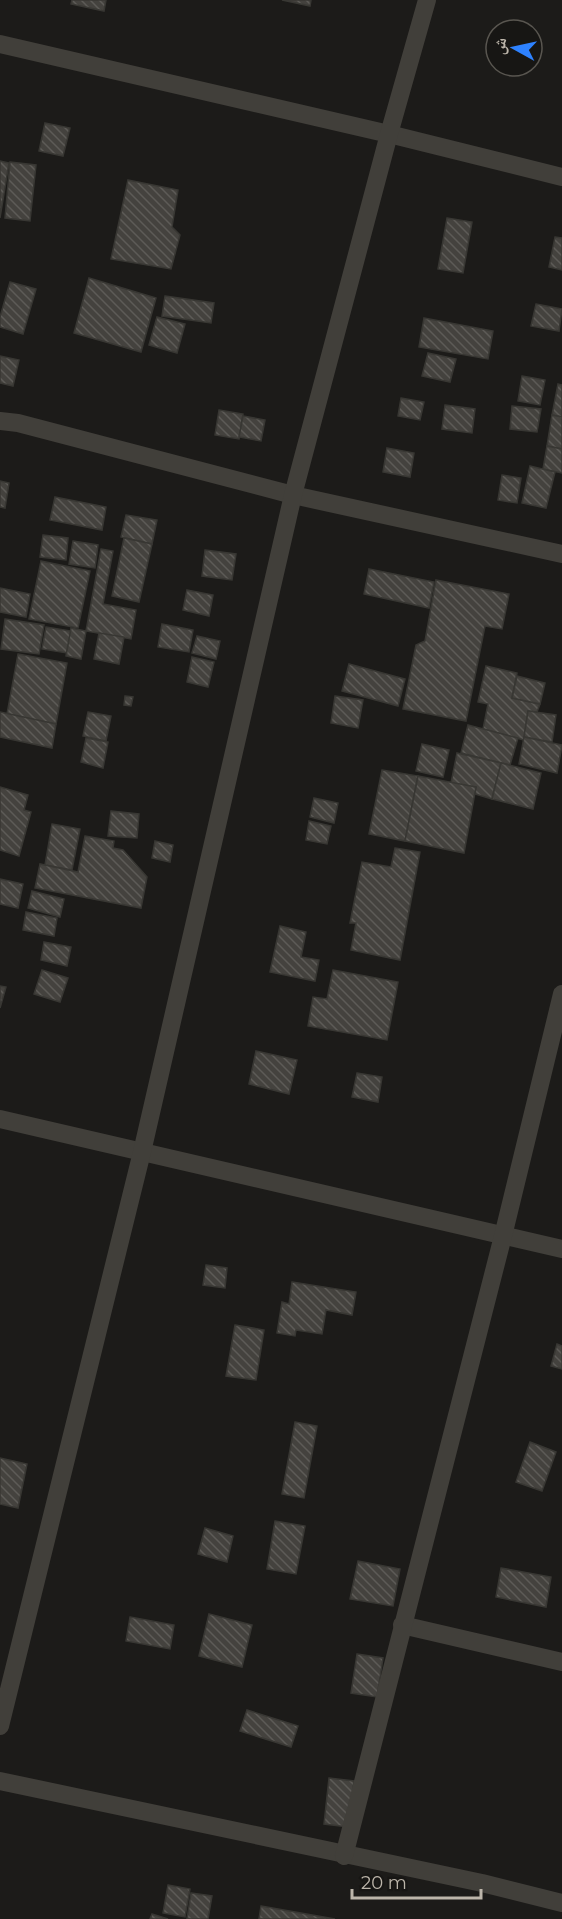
<svg xmlns="http://www.w3.org/2000/svg" width="562" height="1919" viewBox="0 0 562 1919" font-family="Montserrat,'Noto Naskh Arabic',sans-serif">
  <style>
    .building { fill: url(#building-back-hatch); stroke: #383733; stroke-width: 1.5 }
    .lines { fill: none; stroke-linecap: round; stroke-linejoin: round }
    .minor { stroke: #413f3a; stroke-width: 18 }
  </style>
  <defs>
    <pattern id="building-back-hatch" width="6" height="6" patternUnits="userSpaceOnUse" patternTransform="scale(1.5)"><rect width="6" height="6" fill="#44423e"/><path d="M-1 5l2 2M0 0l6 6M5-1l2 2" fill="none" stroke="#5d5b57"/></pattern>
  </defs>
  <rect width="100%" height="100%" fill="#1c1b19"/>
  <!-- building -->
  <g class="building">
    <polygon points="72,0 106,0 104,11 71,4"/>
    <polygon points="282,0 311,0 310,6"/>
    <polygon points="45,123 70,128 63,156 39,151"/>
    <polygon points="0,161 9,163 0,218"/>
    <polygon points="10,162 36,165 30,221 5,218"/>
    <polygon points="128,180 178,190 172,227 180,235 171,269 111,259"/>
    <polygon points="447,218 472,222 463,273 438,269"/>
    <polygon points="555,237 562,238 562,270 549,267"/>
    <polygon points="89,278 156,298 141,352 74,333"/>
    <polygon points="10,282 36,289 23,334 0,327 0,317"/>
    <polygon points="165,296 214,303 211,323 162,316"/>
    <polygon points="536,304 562,309 559,331 531,326"/>
    <polygon points="157,317 185,324 177,353 149,345"/>
    <polygon points="424,318 493,331 488,359 419,347"/>
    <polygon points="428,353 456,359 450,382 422,376"/>
    <polygon points="0,356 19,360 13,386 0,383"/>
    <polygon points="522,376 545,380 540,405 518,401"/>
    <polygon points="558,384 562,385 562,417 552,415"/>
    <polygon points="401,398 424,402 420,420 398,416"/>
    <polygon points="445,405 475,409 472,433 442,429"/>
    <polygon points="512,406 541,409 537,432 510,429"/>
    <polygon points="219,410 243,414 239,439 215,435"/>
    <polygon points="552,415 562,417 562,449 547,446"/>
    <polygon points="243,416 265,420 261,441 239,437"/>
    <polygon points="547,446 562,449 562,473 543,469"/>
    <polygon points="387,448 414,453 410,477 383,472"/>
    <polygon points="530,466 555,472 546,508 522,503"/>
    <polygon points="502,475 521,478 517,503 498,500"/>
    <polygon points="0,481 9,483 5,508 0,507"/>
    <polygon points="55,497 106,507 102,530 50,520"/>
    <polygon points="126,515 157,520 152,544 121,537"/>
    <polygon points="43,535 68,538 66,560 40,557"/>
    <polygon points="124,538 152,544 139,602 112,596"/>
    <polygon points="73,541 98,545 95,568 69,564"/>
    <polygon points="101,549 113,551 103,604 136,610 131,639 86,631"/>
    <polygon points="205,550 236,554 232,580 202,576"/>
    <polygon points="41,561 90,571 78,628 29,619"/>
    <polygon points="369,569 434,582 429,608 364,594"/>
    <polygon points="436,580 509,594 502,629 485,626 466,721 403,709 416,645 425,641"/>
    <polygon points="0,588 30,594 26,617 0,612"/>
    <polygon points="187,590 213,595 209,616 183,610"/>
    <polygon points="5,619 44,625 39,654 1,649"/>
    <polygon points="162,624 193,630 189,652 158,647"/>
    <polygon points="46,627 71,631 67,653 42,649"/>
    <polygon points="71,628 86,631 81,659 66,656"/>
    <polygon points="99,633 124,637 119,664 94,659"/>
    <polygon points="197,636 220,641 216,659 192,653"/>
    <polygon points="18,654 67,663 56,724 7,714"/>
    <polygon points="192,657 214,662 208,687 187,682"/>
    <polygon points="349,664 405,679 398,706 342,691"/>
    <polygon points="486,666 517,673 512,698 540,704 537,712 528,711 524,740 483,729 488,704 478,702"/>
    <polygon points="517,676 545,683 540,704 512,698"/>
    <polygon points="125,696 133,697 131,706 124,705"/>
    <polygon points="335,696 363,700 358,728 331,723"/>
    <polygon points="528,711 556,715 552,742 524,737"/>
    <polygon points="0,712 56,724 52,748 0,737"/>
    <polygon points="88,712 111,716 106,741 83,736"/>
    <polygon points="468,725 518,738 510,765 461,753"/>
    <polygon points="524,737 562,745 557,773 519,764"/>
    <polygon points="86,738 108,742 103,768 81,762"/>
    <polygon points="422,744 449,750 443,777 416,771"/>
    <polygon points="457,753 501,763 492,799 475,794 476,787 451,783"/>
    <polygon points="501,763 541,773 533,809 492,799"/>
    <polygon points="382,770 418,776 405,841 369,834"/>
    <polygon points="418,776 476,787 464,853 405,841"/>
    <polygon points="0,787 28,795 24,810 31,812 19,856 0,850"/>
    <polygon points="314,798 338,803 334,823 310,817"/>
    <polygon points="111,811 139,814 137,838 108,836"/>
    <polygon points="309,821 331,826 327,844 306,840"/>
    <polygon points="52,824 80,829 72,870 45,865"/>
    <polygon points="85,836 114,841 113,848 123,850 147,877 141,908 35,888 40,864 78,872"/>
    <polygon points="155,841 173,845 170,862 152,858"/>
    <polygon points="395,848 420,852 400,960 351,950 356,923 350,923 362,862 391,867"/>
    <polygon points="0,879 23,884 18,908 0,904"/>
    <polygon points="32,891 64,899 60,917 28,908"/>
    <polygon points="26,912 57,918 54,936 23,930"/>
    <polygon points="280,926 306,932 301,957 319,960 315,981 270,972"/>
    <polygon points="44,942 71,947 67,966 41,960"/>
    <polygon points="42,970 68,978 60,1002 34,994"/>
    <polygon points="333,970 398,982 387,1040 308,1026 313,997 327,999"/>
    <polygon points="0,986 6,987 0,1008"/>
    <polygon points="256,1051 297,1060 289,1094 249,1084"/>
    <polygon points="357,1073 382,1077 378,1102 352,1097"/>
    <polygon points="206,1265 227,1268 225,1288 203,1285"/>
    <polygon points="292,1282 356,1292 352,1315 326,1310 322,1334 296,1330 295,1336 277,1333 282,1302 289,1304"/>
    <polygon points="235,1325 264,1330 256,1380 226,1376"/>
    <polygon points="557,1344 562,1346 562,1369 551,1366"/>
    <polygon points="295,1422 317,1426 304,1498 282,1494"/>
    <polygon points="530,1442 556,1452 542,1491 516,1482"/>
    <polygon points="0,1458 27,1464 18,1508 0,1504"/>
    <polygon points="275,1521 305,1526 296,1574 267,1569"/>
    <polygon points="205,1528 233,1536 227,1562 198,1554"/>
    <polygon points="358,1561 400,1569 393,1606 350,1599"/>
    <polygon points="501,1568 551,1577 546,1607 496,1597"/>
    <polygon points="209,1614 252,1625 242,1667 199,1656"/>
    <polygon points="130,1617 174,1625 170,1649 126,1641"/>
    <polygon points="357,1654 383,1658 377,1697 351,1693"/>
    <polygon points="247,1710 298,1726 291,1747 240,1731"/>
    <polygon points="329,1778 354,1781 348,1827 324,1824"/>
    <polygon points="168,1885 190,1889 185,1917 163,1913"/>
    <polygon points="191,1893 212,1896 208,1919 187,1919"/>
    <polygon points="261,1906 335,1919 259,1919"/>
    <polygon points="152,1914 168,1919 150,1919"/>
  </g>
  <g class="lines">
    <!-- minor -->
    <g class="minor">
      <polyline points="0,44 389,134 562,177"/>
      <polyline points="0,421 18,423 293,495 562,554"/>
      <polyline points="0,1119 562,1249"/>
      <polyline points="402,1625 562,1662"/>
      <polyline points="0,1726 142,1152 293,495 389,134 427,0"/>
      <polyline points="0,1781 482,1883 562,1903"/>
      <polyline points="344,1856 503,1236 562,994"/>
    </g>
  </g>
  <!-- north arrow -->
  <g transform="translate(514 48) rotate(278)"><circle r="28" fill="#171614" stroke="#595650" stroke-width="1.5"/>
  <path d="M0-4.5L10 22L0 15L-10 22Z" fill="#2e82ff"/>
  <text y="-9" font-size="16" font-weight="bold" text-anchor="middle" fill="#bcb5aa">ش</text>
  </g>
  <!-- scale -->
  <path d="M352 1889v9h129v-9" fill="none" stroke="#bcb5aa" stroke-width="3"/>
  <text x="361" y="1889" font-size="18" fill="#bcb5aa" stroke="#171614" stroke-width="4.5" paint-order="stroke">20 m</text>
</svg>
